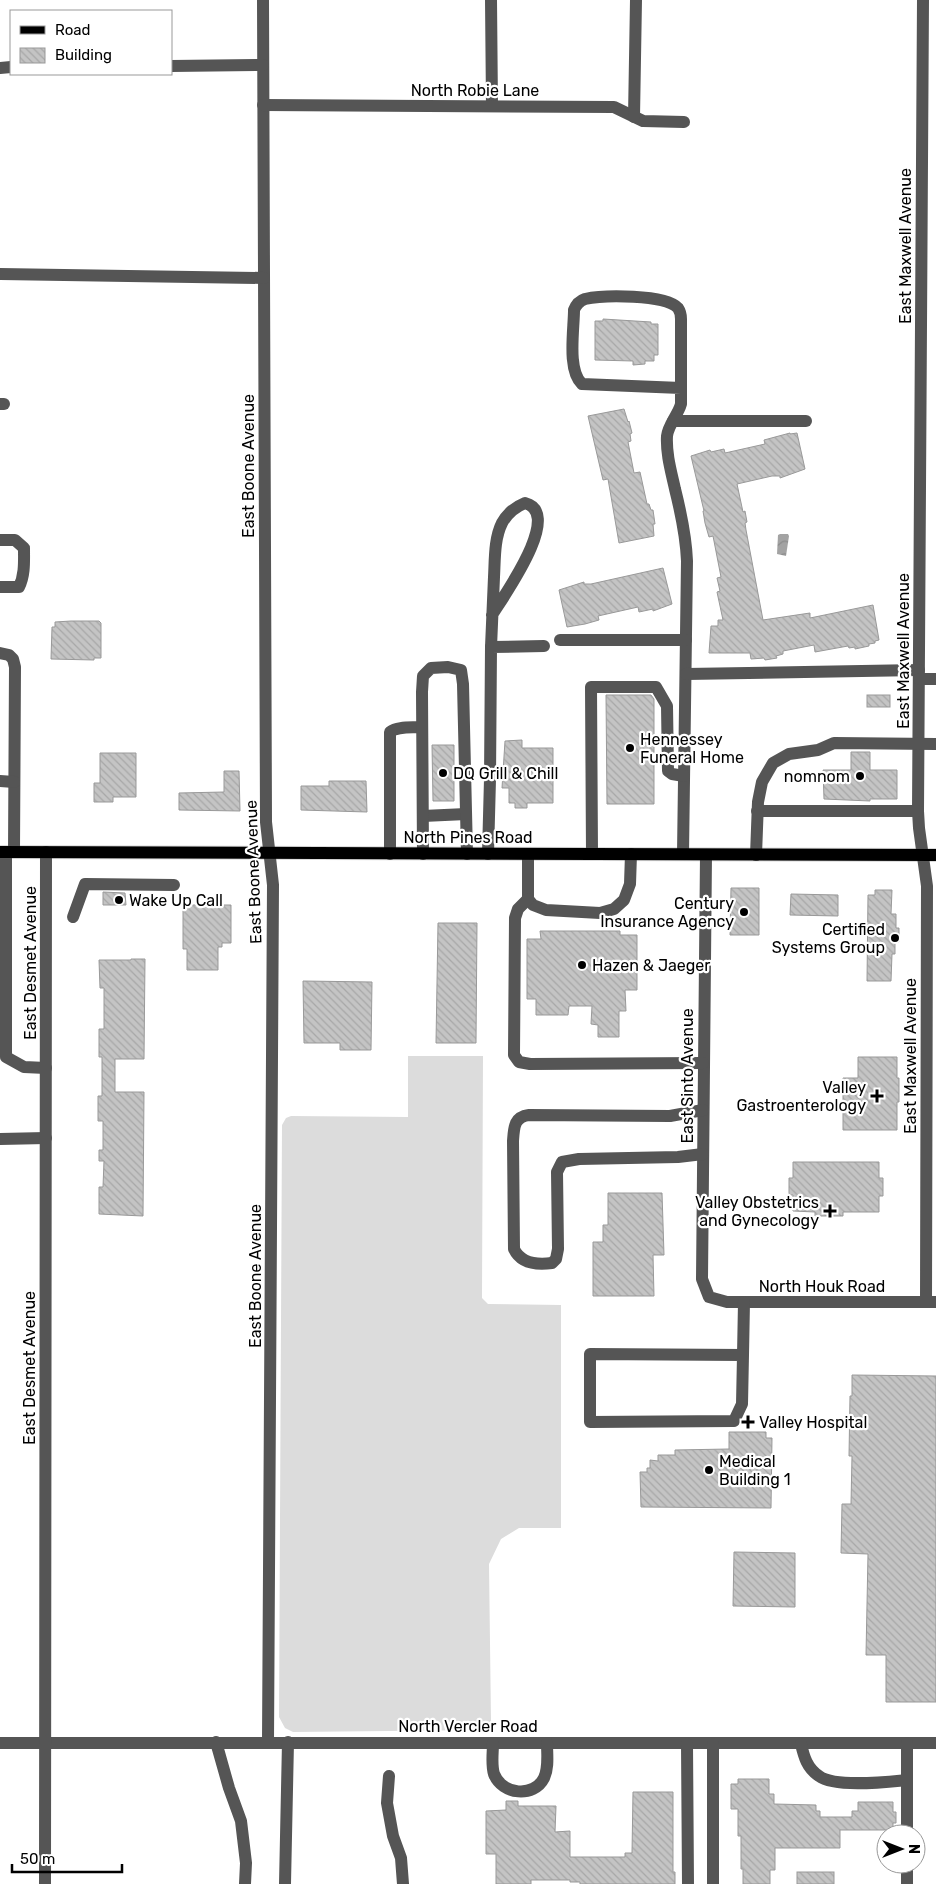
<svg xmlns="http://www.w3.org/2000/svg" width="936" height="1884" viewBox="0 0 936 1884" font-family="Rubik,sans-serif">
  <style>
    .grass { fill: #dcdcdc }
    .water { fill: url(#water-waves) }
    .building { fill: url(#building-back-hatch); stroke: #999 }
    .lines { fill: none; stroke-linecap: round; stroke-linejoin: round }
    .major-casing { stroke: #dbdbdb; stroke-width: 14 }
    .minor { stroke: #555; stroke-width: 12 }
    .major { stroke: #000; stroke-width: 12 }
    .poi-dot { fill: #000; stroke: #fff; stroke-width: 2 }
    .labels { text-anchor: middle; stroke-width: 4.5; stroke-linejoin: round; paint-order: stroke }
    .street-label { font-size: 16px; fill: #000; stroke: #fff }
    .poi-label { font-size: 16px; fill: #000; stroke: #fff; text-anchor: start }
  </style>
  <defs>
    <pattern id="water-waves" width="16" height="10" patternUnits="userSpaceOnUse" patternTransform="scale(1.25)"><rect width="16" height="10" fill="#a3a3a3"/><path d="M0 5q4-4 8 0t8 0" fill="none" stroke="#8b8b8b"/></pattern>
    <pattern id="building-back-hatch" width="6" height="6" patternUnits="userSpaceOnUse" patternTransform="scale(1.25)"><rect width="6" height="6" fill="#c4c4c4"/><path d="M-1 5l2 2M0 0l6 6M5-1l2 2" fill="none" stroke="#a7a7a7"/></pattern>
  </defs>
  <rect width="100%" height="100%" fill="#fff"/>
  <!-- grass -->
  <polygon class="grass" points="408,1056 483,1056 482,1298 488,1304 561,1305 561,1528 519,1528 501,1539 489,1564 491,1722 486,1730 293,1732 285,1728 279,1717 282,1125 286,1118 291,1116 408,1117"/>
  <!-- water -->
  <polygon class="water" points="780,534 788,534 789,536 786,556 777,554 778,535"/>
  <!-- building -->
  <g class="building">
    <polygon points="603,319 651,322 651,324 658,324 658,355 654,355 654,361 645,361 645,364 633,365 633,361 595,360 595,321 603,321"/>
    <polygon points="624,409 628,422 629,421 632,433 630,434 631,441 628,442 634,473 640,472 647,504 649,504 651,510 653,510 655,524 653,524 654,536 619,543 608,479 603,480 588,416"/>
    <polygon points="790,433 790,434 797,433 805,469 780,478 780,476 772,476 737,484 743,512 745,511 747,522 745,523 746,530 763,620 810,613 810,618 873,605 879,640 875,641 875,643 869,644 869,646 855,649 855,647 849,648 848,646 815,652 814,645 783,651 783,654 776,656 777,658 765,660 764,658 751,659 750,653 709,653 711,626 718,626 718,620 723,620 717,592 720,591 717,578 721,577 713,536 709,537 705,523 703,511 704,511 691,456 710,450 711,452 724,449 725,453 765,444 764,440"/>
    <polygon points="663,568 672,604 653,611 653,609 639,612 638,607 598,616 599,620 585,624 567,627 559,590 584,582 584,584 591,584"/>
    <polygon points="71,621 99,621 101,623 101,658 94,658 94,660 51,659 52,627 55,627 55,622"/>
    <polygon points="606,695 651,695 654,699 654,804 607,804"/>
    <rect x="867" y="695" width="23" height="12"/>
    <polygon points="522,740 522,748 553,748 553,803 527,803 527,808 515,808 515,803 509,803 509,788 502,788 505,741"/>
    <polygon points="432,745 454,745 454,801 433,801"/>
    <polygon points="851,752 870,752 870,770 897,770 897,799 870,799 870,801 824,799 823,770 851,770"/>
    <polygon points="100,753 136,753 136,797 113,797 113,802 94,802 94,783 100,783"/>
    <polygon points="224,771 239,771 240,811 179,810 179,793 224,792"/>
    <polygon points="329,781 366,781 367,812 301,810 301,786 329,786"/>
    <polygon points="731,888 759,888 759,935 730,935"/>
    <polygon points="875,890 892,890 891,914 896,914 896,928 899,928 899,942 895,942 895,954 892,954 891,981 867,981 868,895 875,895"/>
    <polygon points="103,892 125,893 126,905 103,905"/>
    <polygon points="791,894 838,895 838,916 790,915"/>
    <polygon points="183,905 231,905 231,943 222,943 222,947 218,947 218,970 187,970 187,949 183,949"/>
    <polygon points="438,923 477,923 476,1043 436,1043"/>
    <polygon points="540,931 620,931 620,935 637,935 637,990 625,990 626,1011 619,1011 619,1037 598,1037 598,1025 591,1024 592,1006 569,1006 568,1015 536,1015 536,999 527,999 527,939 541,939"/>
    <polygon points="131,959 145,959 144,1059 115,1059 115,1092 144,1092 143,1216 99,1214 99,1187 103,1187 104,1161 99,1161 99,1150 103,1150 103,1121 98,1121 98,1096 102,1096 102,1057 99,1057 99,1029 104,1029 104,988 100,988 99,960 131,960"/>
    <polygon points="303,981 372,982 371,1050 340,1050 340,1043 304,1043"/>
    <polygon points="858,1057 897,1057 897,1078 899,1078 899,1102 897,1102 897,1130 843,1130 843,1078 858,1078"/>
    <polygon points="793,1162 879,1162 879,1178 883,1178 883,1196 879,1196 879,1212 843,1212 843,1216 815,1216 815,1212 793,1211 793,1195 789,1195 789,1178 793,1178"/>
    <polygon points="608,1193 662,1193 664,1255 653,1255 654,1296 593,1296 593,1242 603,1242 603,1225 608,1225"/>
    <polygon points="852,1375 936,1376 936,1702 886,1702 886,1655 866,1655 868,1554 841,1553 842,1504 851,1504 852,1456 849,1456 850,1396 852,1396"/>
    <polygon points="729,1432 766,1432 766,1438 772,1438 771,1508 641,1507 640,1472 647,1472 647,1468 650,1468 650,1460 658,1461 658,1455 675,1455 675,1450 729,1449"/>
    <polygon points="734,1552 795,1553 795,1607 733,1606"/>
    <polygon points="738,1779 769,1779 769,1794 774,1794 774,1804 816,1805 816,1811 820,1811 820,1817 852,1817 852,1811 858,1811 858,1802 893,1802 893,1812 896,1812 896,1823 893,1823 893,1830 840,1830 840,1848 775,1848 775,1870 770,1870 770,1884 743,1884 743,1869 741,1869 741,1836 738,1836 738,1809 731,1809 731,1784 738,1784"/>
    <polygon points="633,1792 673,1792 673,1872 675,1872 675,1884 580,1884 580,1882 570,1882 570,1880 531,1880 531,1884 496,1884 496,1854 486,1854 486,1811 506,1810 506,1801 518,1801 518,1806 556,1806 555,1832 570,1831 570,1857 625,1857 625,1853 632,1853"/>
    <rect x="797" y="1872" width="37" height="12"/>
  </g>
  <g class="lines">
    <defs>
      <polyline id="major" points="0,852 936,855"/>
    </defs>
    <!-- major casing -->
    <use href="#major" class="major-casing"/>
    <!-- minor -->
    <g class="minor">
      <polyline points="263,0 266,822 273,885 268,1742"/>
      <polyline points="491,0 492,106"/>
      <polyline points="923,0 918,811 919,828 927,886 926,1302"/>
      <polyline points="171,66 263,65"/>
      <polyline points="0,68 11,67"/>
      <polyline points="263,105 614,107 643,121 684,122"/>
      <polyline points="634,117 636,0"/>
      <polyline points="0,274 264,278"/>
      <path d="M681,388L582,384C567,370 574,330 574,310C576,305 579,301 585,299C603,295 665,294 678,308C680,311 681,315 681,319V404C678,415 668,425 667,436C666,454 671,471 675,489C681,513 686,536 687,561L683,854"/>
      <polyline points="0,404 4,404"/>
      <polyline points="673,421 806,421"/>
      <path d="M0,540H15L24,548C24,561 25,575 19,587H0"/>
      <polyline points="560,640 686,640"/>
      <path d="M491,647C492,624 493,600 494,577C495,560 494,539 502,523C507,514 515,507 525,503C564,513 503,597 492,615"/>
      <polyline points="0,653 9,655 13,659 15,667 14,852"/>
      <polyline points="686,674 919,670"/>
      <polyline points="919,679 936,679"/>
      <polyline points="0,781 14,782"/>
      <polyline points="757,811 918,811"/>
      <polyline points="423,816 466,814"/>
      <polyline points="6,852 6,1057 24,1067 46,1068"/>
      <polyline points="592,853 591,687 656,687 667,706 668,771 672,774 684,776"/>
      <path d="M390,854V732C398,726 412,728 422,727"/>
      <polyline points="423,854 422,692 423,676 431,668 448,667 461,670 463,684 467,854"/>
      <polyline points="488,854 490,779 491,647 544,646"/>
      <polyline points="528,854 528,899 533,905 546,910 600,913 614,909 624,900 630,884 631,854"/>
      <polyline points="706,855 702,1279 709,1297 727,1302 936,1302"/>
      <polyline points="756,855 758,802 762,782 773,763 789,754 818,750 834,743 936,744"/>
      <polyline points="528,899 518,909 515,918 514,1055 519,1062 530,1064 703,1063"/>
      <polyline points="73,917 85,884 174,885"/>
      <polyline points="0,1139 46,1138"/>
      <path d="M703,1154L678,1157L579,1159L562,1162L557,1172L558,1249L556,1259L552,1263C537,1265 521,1264 514,1249L513,1141C514,1127 514,1117 529,1115L670,1116L703,1110"/>
      <polyline points="743,1355 742,1404 734,1421 590,1422 590,1354 743,1355 744,1302"/>
      <polyline points="216,1742 229,1788 241,1821 246,1863 245,1884"/>
      <polyline points="0,1743 936,1743"/>
      <path d="M493,1743C493,1753 491,1764 494,1774C502,1795 534,1798 544,1778C549,1768 547,1754 547,1743"/>
      <polyline points="687,1744 688,1884"/>
      <polyline points="713,1744 713,1884"/>
      <path d="M801,1744C804,1757 807,1768 819,1776C835,1788 886,1782 907,1780"/>
      <polyline points="389,1776 387,1803 393,1836 401,1858 403,1884"/>
      <polyline points="907,1834 907,1743"/>
      <polyline points="907,1864 907,1884"/>
      <polyline points="45,1884 46,852"/>
      <polyline points="285,1884 288,1742"/>
    </g>
    <!-- major -->
    <use href="#major" class="major"/>
  </g>
  <!-- markers -->
  <g class="poi-dot">
    <circle cx="630" cy="748" r="5"/>
    <circle cx="443" cy="773" r="5"/>
    <circle cx="860" cy="776" r="5"/>
    <circle cx="119" cy="900" r="5"/>
    <circle cx="744" cy="912" r="5"/>
    <circle cx="895" cy="938" r="5"/>
    <circle cx="582" cy="965" r="5"/>
    <path d="M874.5 1088.5h5v5h5v5h-5v5h-5v-5h-5v-5h5z"/>
    <path d="M827.5 1203.5h5v5h5v5h-5v5h-5v-5h-5v-5h5z"/>
    <path d="M745.5 1414.5h5v5h5v5h-5v5h-5v-5h-5v-5h5z"/>
    <circle cx="709" cy="1470" r="5"/>
  </g>
  <g class="labels">
    <!-- street labels -->
    <g class="street-label">
      <text x="475" y="96">North Robie Lane</text>
      <text transform="translate(905 246) rotate(-90)" y="6">East Maxwell Avenue</text>
      <text transform="translate(248 466) rotate(-90)" y="6">East Boone Avenue</text>
      <text transform="translate(903 651) rotate(-90)" y="6">East Maxwell Avenue</text>
      <text x="468" y="843">North Pines Road</text>
      <text transform="translate(253 872) rotate(-92)" y="6">East Boone Avenue</text>
      <text transform="translate(30 963) rotate(-90)" y="6">East Desmet Avenue</text>
      <text transform="translate(910 1056) rotate(-90)" y="6">East Maxwell Avenue</text>
      <text transform="translate(687 1076) rotate(-90)" y="6">East Sinto Avenue</text>
      <text transform="translate(255 1276) rotate(-90)" y="6">East Boone Avenue</text>
      <text x="822" y="1292">North Houk Road</text>
      <text transform="translate(29 1368) rotate(-90)" y="6">East Desmet Avenue</text>
      <text x="468" y="1732">North Vercler Road</text>
    </g>
    <!-- poi labels -->
    <g class="poi-label">
      <text x="640" y="745">Hennessey<tspan x="640" dy="18">Funeral Home</tspan></text>
      <text x="453" y="779">DQ Grill &amp; Chill</text>
      <text x="850" y="782" text-anchor="end">nomnom</text>
      <text x="129" y="906">Wake Up Call</text>
      <text x="734" y="909" text-anchor="end">Century<tspan x="734" dy="18">Insurance Agency</tspan></text>
      <text x="885" y="935" text-anchor="end">Certified<tspan x="885" dy="18">Systems Group</tspan></text>
      <text x="592" y="971">Hazen &amp; Jaeger</text>
      <text x="866" y="1093" text-anchor="end">Valley<tspan x="866" dy="18">Gastroenterology</tspan></text>
      <text x="819" y="1208" text-anchor="end">Valley Obstetrics<tspan x="819" dy="18">and Gynecology</tspan></text>
      <text x="759" y="1428">Valley Hospital</text>
      <text x="719" y="1467">Medical<tspan x="719" dy="18">Building 1</tspan></text>
    </g>
  </g>
  <!-- legend -->
  <rect x="10" y="10" width="162" height="65" fill="#ffffff" stroke="#999999"/>
  <rect x="20" y="26" width="25" height="8" fill="#000000" stroke="#999999"/>
  <text x="55" y="35" font-size="15" fill="#000000">Road</text>
  <rect x="20" y="48" width="25" height="15" fill="url(#building-back-hatch)" stroke="#999999"/>
  <text x="55" y="60" font-size="15" fill="#000000">Building</text>
  <!-- north arrow -->
  <g transform="translate(901 1849) rotate(90)"><circle r="24" fill="#ffffff" stroke="#999999"/>
  <path d="M0-4L9 19L0 12L-9 19Z" fill="#000000"/>
  <text y="-8" font-size="14" font-weight="bold" text-anchor="middle" fill="#000000">N</text>
  </g>
  <!-- scale -->
  <path d="M12 1864v8h110v-8" fill="none" stroke="#000000" stroke-width="2.5"/>
  <text x="20" y="1864" font-size="15" fill="#000000" stroke="#ffffff" stroke-width="4" paint-order="stroke">50 m</text>
</svg>
